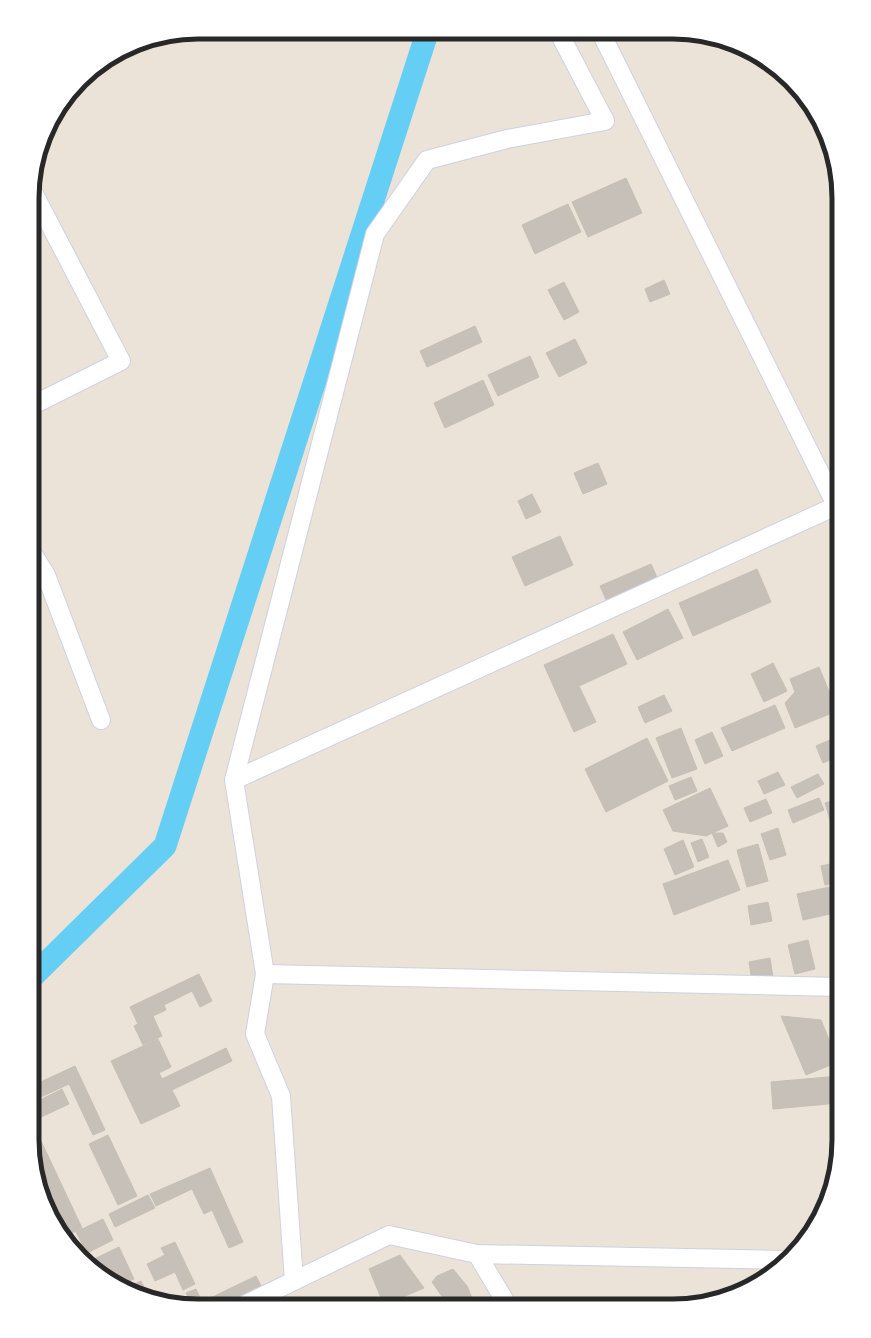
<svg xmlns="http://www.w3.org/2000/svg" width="871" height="1338" viewBox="0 0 871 1338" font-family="'Source Sans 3',sans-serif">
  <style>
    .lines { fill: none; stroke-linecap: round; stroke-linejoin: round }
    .canal { stroke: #64cef4; stroke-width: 23 }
    .building { fill: #c6c0b8; stroke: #c6bfb2 }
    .minor-casing { stroke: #cdd1e2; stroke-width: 20 }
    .minor { stroke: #fff; stroke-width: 18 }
    .rim { fill: none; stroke: #282828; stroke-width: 5 }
  </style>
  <rect width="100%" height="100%" fill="#ebe3d8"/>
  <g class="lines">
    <!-- canal -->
    <polyline class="canal" points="32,977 165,846 427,33"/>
  </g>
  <!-- building -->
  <g class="building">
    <polygon points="626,178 642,213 588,237 572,202"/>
    <polygon points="568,204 581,232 535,254 522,225"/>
    <polygon points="664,280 670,294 650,302 645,289"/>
    <polygon points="564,282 579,312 564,320 548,290"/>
    <polygon points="475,326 482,342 427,367 420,351"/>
    <polygon points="575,339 587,363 559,377 546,353"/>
    <polygon points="530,356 539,377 498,396 488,375"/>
    <polygon points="483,380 494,405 445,428 434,403"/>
    <polygon points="598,463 607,484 583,494 574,473"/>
    <polygon points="532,494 541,512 526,519 518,501"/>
    <polygon points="560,536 573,565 525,586 512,557"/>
    <polygon points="651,564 659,582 608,604 600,586"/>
    <polygon points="757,569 771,602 693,636 679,603"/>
    <polygon points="668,609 683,638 637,660 623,632"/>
    <polygon points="613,634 627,664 579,686 596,722 574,732 544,665"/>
    <polygon points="773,663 787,691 764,702 751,674"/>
    <polygon points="819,667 837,711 795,728 785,703 795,692 790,679"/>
    <polygon points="664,695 672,711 645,723 638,707"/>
    <polygon points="775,705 785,728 732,751 721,728"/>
    <polygon points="681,728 697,769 672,778 656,738"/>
    <polygon points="712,732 723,756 705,764 695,740"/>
    <polygon points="839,736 839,756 823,763 816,746"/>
    <polygon points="647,738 668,781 606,812 585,769"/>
    <polygon points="778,772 785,785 764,794 758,781"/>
    <polygon points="818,774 824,784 797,798 791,787"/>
    <polygon points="691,777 697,791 675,800 669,786"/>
    <polygon points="710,788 728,826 706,836 673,831 663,810"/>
    <polygon points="819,798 824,810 793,823 788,810"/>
    <polygon points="766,799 772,813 750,822 744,808"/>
    <polygon points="839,799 839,851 825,803"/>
    <polygon points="778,828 786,855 770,860 761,834"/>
    <polygon points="712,833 723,833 727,842 718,847"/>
    <polygon points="702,839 709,857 698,862 691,843"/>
    <polygon points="683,840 694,867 675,875 664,849"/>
    <polygon points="758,844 768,881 747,887 737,850"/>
    <polygon points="728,860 740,890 674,915 663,884"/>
    <polygon points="839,862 839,882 825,885 821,866"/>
    <polygon points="839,885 839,912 803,920 797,894"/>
    <polygon points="768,902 772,921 751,925 748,906"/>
    <polygon points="808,940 815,969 795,974 788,945"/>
    <polygon points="770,958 773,977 752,981 749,962"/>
    <polygon points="199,974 212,1001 200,1007 192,991 164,1005 166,1010 153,1016 162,1036 143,1045 134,1026 138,1024 130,1007"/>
    <polygon points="781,1016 821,1020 838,1062 806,1075"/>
    <polygon points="158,1039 171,1067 159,1073 162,1079 226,1048 232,1061 172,1090 180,1106 141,1124 111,1061"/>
    <polygon points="75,1066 105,1130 93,1135 69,1084 32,1101 32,1092 34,1092 32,1086"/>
    <polygon points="839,1076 839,1103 773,1109 771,1082"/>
    <polygon points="62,1089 69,1104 39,1118 32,1104"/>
    <polygon points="32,1122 82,1228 64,1237 45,1204 32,1140"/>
    <polygon points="108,1135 137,1196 118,1205 89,1144"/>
    <polygon points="210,1168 243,1242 229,1248 212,1210 204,1214 192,1189 156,1206 150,1194"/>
    <polygon points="829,1171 835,1171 831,1191 827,1191"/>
    <polygon points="148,1195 155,1208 115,1227 109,1214"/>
    <polygon points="103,1219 113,1240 87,1253 76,1232"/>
    <polygon points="175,1242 195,1284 183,1290 175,1272 155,1281 147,1264 165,1255 161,1248"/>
    <polygon points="119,1247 134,1279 120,1285 98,1272 92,1260"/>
    <polygon points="400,1255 424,1288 384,1305 369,1269"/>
    <polygon points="453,1269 467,1286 472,1298 456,1305 448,1305 432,1282 437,1276"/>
    <polygon points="256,1276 264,1292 237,1305 192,1305 186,1293 196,1289 202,1302"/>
    <polygon points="141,1281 149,1297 134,1293 126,1288"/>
  </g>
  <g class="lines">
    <defs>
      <g id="minor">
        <polyline points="601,33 839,511"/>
        <polyline points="33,405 121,361 33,192"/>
        <polyline points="33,554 46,575 101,720"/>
        <polyline points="234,780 836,506"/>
        <polyline points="265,974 839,987"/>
        <polyline points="477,1254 508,1306"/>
        <polyline points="294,1281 281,1096 255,1034 265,974 234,780 375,234 427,160 507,139 605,121 559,33"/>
        <polyline points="244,1305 389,1235 477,1254 786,1260"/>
      </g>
    </defs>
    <!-- minor casing -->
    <use href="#minor" class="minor-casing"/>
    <!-- minor -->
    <use href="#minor" class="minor"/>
  </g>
  <!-- crop -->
  <path d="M0 0H871V1338H0ZM198 39H673A159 159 0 0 1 832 198V1140A159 159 0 0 1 673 1299H198A159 159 0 0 1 39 1140V198A159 159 0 0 1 198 39Z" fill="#fff" fill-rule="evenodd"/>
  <path class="rim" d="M198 39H673A159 159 0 0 1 832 198V1140A159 159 0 0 1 673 1299H198A159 159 0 0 1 39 1140V198A159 159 0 0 1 198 39Z"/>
</svg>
